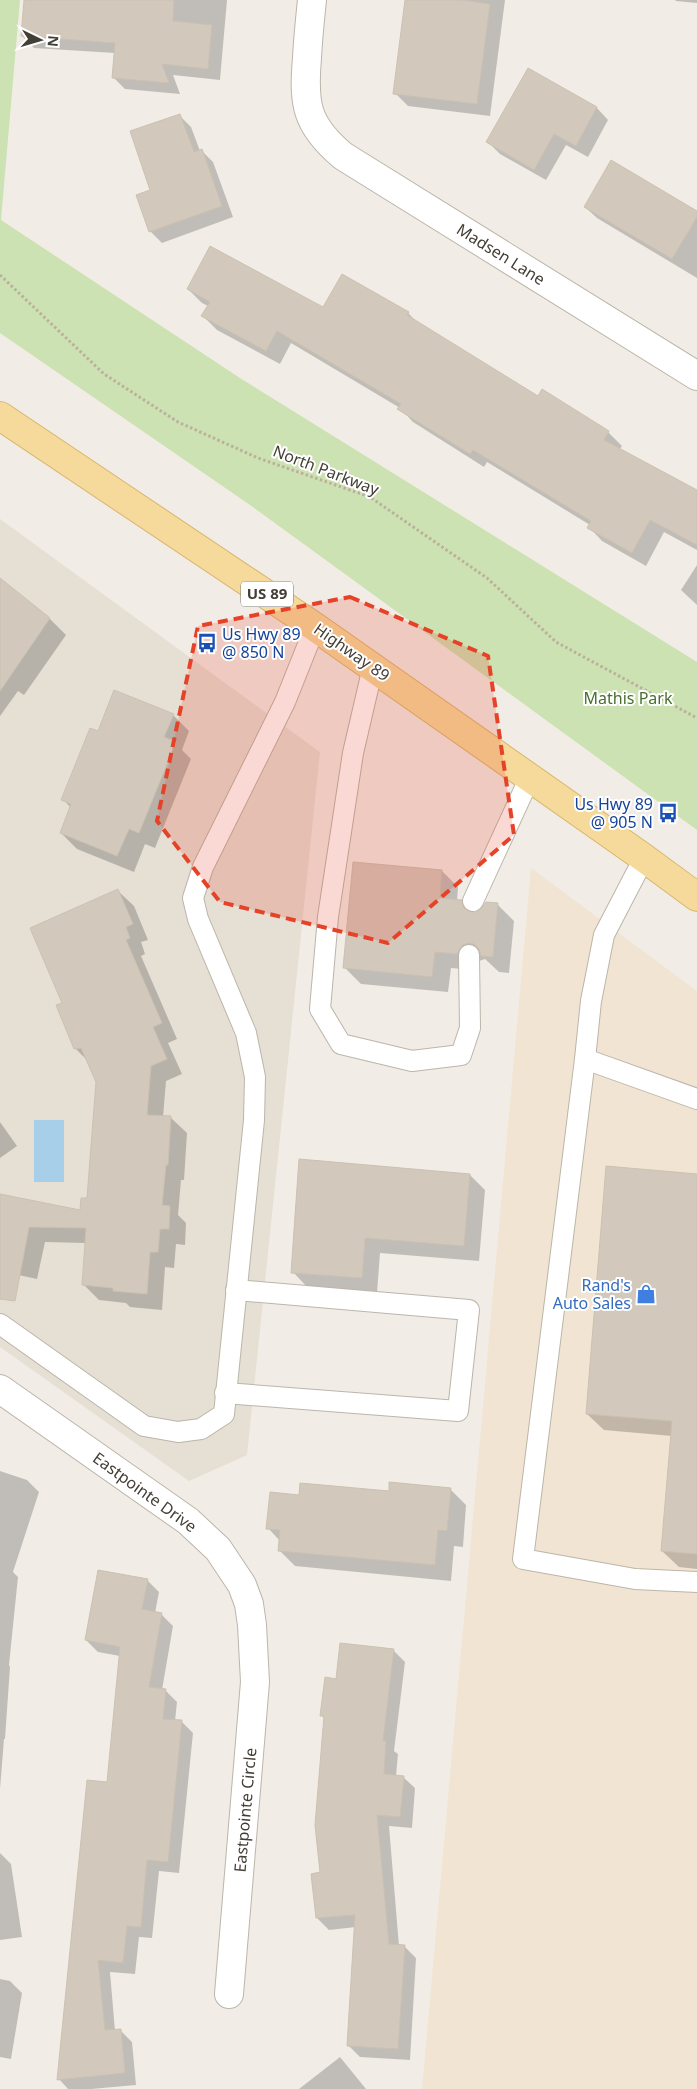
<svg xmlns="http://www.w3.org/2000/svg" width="697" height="2089" viewBox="0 0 697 2089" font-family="'Noto Sans',sans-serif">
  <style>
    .residential { fill: #e5dfd4 }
    .commercial { fill: #f2e4d2 }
    .green { fill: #cde2b2 }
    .water { fill: #a7cfe9 }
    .shadow { fill: #0003 }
    .building { fill: #d2c9bc; stroke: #ccc1b0 }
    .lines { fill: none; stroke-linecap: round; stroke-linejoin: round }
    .lane-casing { stroke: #bcb5a9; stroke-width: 22 }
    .street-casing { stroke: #bcb5a9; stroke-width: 30 }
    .primary-casing { stroke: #d8b66d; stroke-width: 30 }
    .path { stroke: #bcb09c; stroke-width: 3; stroke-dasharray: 2.5 2.5; stroke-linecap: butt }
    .lane { stroke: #fff; stroke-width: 20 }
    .street { stroke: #fff; stroke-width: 28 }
    .primary { stroke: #f5da9b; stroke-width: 28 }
    .marked { fill: #e64228; fill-opacity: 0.2; stroke: #e64228; stroke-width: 4; stroke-dasharray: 10 6; stroke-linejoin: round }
    .labels { text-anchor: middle; stroke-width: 4; stroke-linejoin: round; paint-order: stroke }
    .shield { fill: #fff; stroke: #7b7872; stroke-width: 1 }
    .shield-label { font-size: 15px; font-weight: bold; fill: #433e36 }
    .street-label { font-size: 16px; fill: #433e36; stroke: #fff }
    .transit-label { font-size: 16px; fill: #164399; stroke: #fff; text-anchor: start }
    .park-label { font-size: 16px; fill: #486f2f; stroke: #fff }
    .shop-label { font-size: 16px; fill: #366cbe; stroke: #fff; text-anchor: end }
  </style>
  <rect width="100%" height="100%" fill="#f1ede6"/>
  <!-- residential -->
  <polygon class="residential" points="0,519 320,752 247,1455 189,1481 0,1347"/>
  <!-- commercial -->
  <polygon class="commercial" points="531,868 697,991 697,2089 422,2089"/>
  <!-- green -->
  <polygon class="green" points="0,0 20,0 1,220 240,378 697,662 697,830 250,505 0,333"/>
  <!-- water -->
  <rect class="water" x="34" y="1120" width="30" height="62"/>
  <!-- shadow -->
  <g class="shadow">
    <polygon points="25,0 227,0 220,80 173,75 180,94 125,89 113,77 115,53 34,48 22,36"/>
    <polygon points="406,0 505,0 490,116 408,106 395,93"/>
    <polygon points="675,0 697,0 697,3 676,1"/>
    <polygon points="529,69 597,108 608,120 588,157 566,145 546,180 500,154 488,142"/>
    <polygon points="179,115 191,127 200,151 202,151 213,162 233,217 162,243 150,231 152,191"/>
    <polygon points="585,207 697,212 697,278 597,218"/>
    <polygon points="343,275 408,313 418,323 538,398 608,432 622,446 619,450 697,492 697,550 664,532 646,566 602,541 589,527 590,525 487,462 484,467 413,422 400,408 291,343 280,364 217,330 203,316 208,306 202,303 188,289 323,309"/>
    <polygon points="697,565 697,605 681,590"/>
    <polygon points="0,579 50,619 66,635 24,695 18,691 0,716"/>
    <polygon points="173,715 189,731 182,750 191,759 155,848 145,844 134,872 77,849 61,833 71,808 63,799 98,733"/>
    <polygon points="442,871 458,887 457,901 461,901 474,914 497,904 514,921 509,973 499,972 485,959 479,961 474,970 451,968 448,992 361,984 345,968"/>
    <polygon points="118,891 134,906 148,940 141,942 145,954 141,956 177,1039 168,1043 182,1074 166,1081 163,1117 171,1118 187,1133 184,1180 181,1180 178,1215 186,1223 185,1245 176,1244 174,1268 165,1267 162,1310 130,1307 126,1303 99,1300 83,1284 86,1243 45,1242 37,1279 0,1271 0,1195 81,1212 88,1200 97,1082 88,1061 75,1048 64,1004"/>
    <polygon points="0,1122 17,1146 0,1158"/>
    <polygon points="470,1175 485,1190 479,1261 380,1253 377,1293 308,1288 293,1272"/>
    <polygon points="697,1175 697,1569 679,1567 662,1551 672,1436 604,1430 587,1414"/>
    <polygon points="0,1471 27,1480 39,1492 13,1572 18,1577 9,1665 10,1667 5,1739 4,1739 0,1789"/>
    <polygon points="450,1489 466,1505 463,1547 454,1546 451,1581 295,1566 279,1550 280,1541 268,1528 300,1496"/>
    <polygon points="147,1580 159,1592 155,1613 162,1615 173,1626 162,1690 165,1690 177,1702 175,1721 182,1722 193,1733 179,1873 159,1871 152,1938 139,1937 135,1974 110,1972 115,2031 120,2030 132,2042 136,2085 91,2089 68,2089 59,2079 108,1784 120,1656 98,1652 86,1640"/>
    <polygon points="393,1650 405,1662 394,1751 398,1754 396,1776 403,1777 415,1788 412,1828 389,1826 399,1946 404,1946 416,1958 410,2060 360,2057 348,2045 356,1927 329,1930 317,1918 321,1874 325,1719 321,1715 337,1680"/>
    <polygon points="0,1853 11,1864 22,1937 0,1940"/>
    <polygon points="0,1979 10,1981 22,1993 11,2059 0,2057"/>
    <polygon points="340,2057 366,2089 299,2089"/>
  </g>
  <!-- building -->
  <g class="building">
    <polygon points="24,0 174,0 173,21 212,25 208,69 162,64 169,83 112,78 115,43 21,36"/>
    <polygon points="405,0 462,0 490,4 477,104 393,94"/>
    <polygon points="528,68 597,107 576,146 554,134 534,170 486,142"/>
    <polygon points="180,114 194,152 202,149 222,206 149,232 136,195 150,190 130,131"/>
    <polygon points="611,160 697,211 697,217 672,259 584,207"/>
    <polygon points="210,246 323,307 342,274 409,312 407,315 538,396 542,389 609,431 604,440 697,490 697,545 650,520 632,553 587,528 591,521 473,450 470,454 397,409 401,404 277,331 266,351 201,316 210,302 187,289"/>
    <polygon points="0,578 50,618 0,691"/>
    <polygon points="114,690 174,714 164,737 176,742 139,833 129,829 117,856 60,833 71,804 61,800 90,728 98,731"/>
    <polygon points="353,862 442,870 440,898 462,900 464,908 474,913 480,910 486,902 498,903 493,957 481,956 479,949 474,944 468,943 463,945 457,954 435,952 432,977 343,968"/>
    <polygon points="118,889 133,924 126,927 130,938 126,940 162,1023 153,1027 167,1059 151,1066 147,1115 171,1116 168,1165 166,1165 162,1205 170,1206 169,1229 160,1229 158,1252 150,1252 147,1294 113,1291 113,1288 82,1285 86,1228 29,1227 15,1301 0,1299 0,1194 80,1210 81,1198 87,1198 96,1082 81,1048 74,1049 56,1005 62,1003 30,928"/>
    <polygon points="299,1159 470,1174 464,1246 365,1238 362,1278 291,1273"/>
    <polygon points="606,1166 697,1174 697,1554 661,1551 672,1421 586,1414"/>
    <polygon points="389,1482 451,1488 447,1531 438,1530 435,1565 278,1551 280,1530 266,1529 270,1492 299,1495 300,1483 389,1491"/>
    <polygon points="98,1570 148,1579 142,1609 162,1613 149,1687 166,1689 163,1719 182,1720 168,1862 147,1860 141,1927 127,1926 123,1963 98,1960 105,2030 121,2029 125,2073 57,2080 87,1780 107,1782 120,1647 85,1640"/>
    <polygon points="340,1643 394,1649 383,1741 386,1741 384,1774 404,1776 400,1817 377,1815 389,1944 405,1945 398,2049 347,2046 355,1915 316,1918 311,1874 320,1872 315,1825 324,1716 320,1716 325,1677 336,1679"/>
  </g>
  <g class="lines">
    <defs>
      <g id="lane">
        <polyline points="373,667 353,753 328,917 320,1009 341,1044 412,1061 461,1055 470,1028 469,955"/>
        <polyline points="644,858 604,935 591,1001 585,1059 697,1099"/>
        <polyline points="473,901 530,777"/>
        <polyline points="585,1059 523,1559 635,1579 697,1582"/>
        <polyline points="0,1324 144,1426 178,1432 201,1429 224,1414 254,1120 255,1077 246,1033 198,919 193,898 203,867 285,702 315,627"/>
        <polyline points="225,1393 458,1411 469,1310 236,1290"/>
      </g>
      <g id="street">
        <path d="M312,0C310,19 308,38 307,58C303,104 306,125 343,156L697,376"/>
        <polyline points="0,1389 188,1521 218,1549 242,1585 249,1604 252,1625 255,1682 229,1994"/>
      </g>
      <polyline id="primary" points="0,416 315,627 644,858 697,897"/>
    </defs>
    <!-- lane casing -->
    <use href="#lane" class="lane-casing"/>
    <!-- street casing -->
    <use href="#street" class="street-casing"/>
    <!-- primary casing -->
    <use href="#primary" class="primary-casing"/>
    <!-- path -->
    <polyline class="path" points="0,275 104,374 178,422 258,458 370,497 487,578 556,642 697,718"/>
    <!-- lane -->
    <use href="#lane" class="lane"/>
    <!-- street -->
    <use href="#street" class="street"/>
    <!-- primary -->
    <use href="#primary" class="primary"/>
  </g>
  <!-- marked area -->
  <path class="marked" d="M350,597L488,656L514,835L388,943L220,902L157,821L198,626Z"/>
  <!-- icons -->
  <defs>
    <symbol id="bus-bare" viewBox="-9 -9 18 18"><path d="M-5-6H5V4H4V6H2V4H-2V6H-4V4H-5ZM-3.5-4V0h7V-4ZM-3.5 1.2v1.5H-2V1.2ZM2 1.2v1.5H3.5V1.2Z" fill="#1a4fb4" stroke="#fff" stroke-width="2.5" paint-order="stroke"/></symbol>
    <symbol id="shop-bare" viewBox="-9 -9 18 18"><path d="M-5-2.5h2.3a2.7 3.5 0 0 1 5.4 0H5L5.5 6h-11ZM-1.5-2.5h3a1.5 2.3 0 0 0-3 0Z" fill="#3f7fe0" stroke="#fff" stroke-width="2.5" paint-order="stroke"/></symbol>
  </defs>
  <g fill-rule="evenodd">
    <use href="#bus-bare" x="193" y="629" width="28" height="28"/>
    <use href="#bus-bare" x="654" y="799" width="28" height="28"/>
    <use href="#shop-bare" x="632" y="1280" width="28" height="28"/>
  </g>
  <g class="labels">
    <!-- shield labels -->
    <rect class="shield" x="241" y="581.5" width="52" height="25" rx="4"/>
    <g class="shield-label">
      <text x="267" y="599">US 89</text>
    </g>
    <!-- street labels -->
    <g class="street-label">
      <text transform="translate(501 254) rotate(32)" y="6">Madsen Lane</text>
      <text transform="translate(326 470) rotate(21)" y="6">North Parkway</text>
      <text transform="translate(352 652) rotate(35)" y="6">Highway 89</text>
      <text transform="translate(145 1492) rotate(36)" y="6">Eastpointe Drive</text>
      <text transform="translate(245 1810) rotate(-85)" y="6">Eastpointe Circle</text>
    </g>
    <!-- transit labels -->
    <g class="transit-label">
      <text x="222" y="640">Us Hwy 89<tspan x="222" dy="18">@ 850 N</tspan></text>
      <text x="653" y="810" text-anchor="end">Us Hwy 89<tspan x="653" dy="18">@ 905 N</tspan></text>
    </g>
    <!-- park labels -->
    <g class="park-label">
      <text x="628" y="704">Mathis Park</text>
    </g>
    <!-- shop labels -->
    <g class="shop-label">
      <text x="631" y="1291">Rand's<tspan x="631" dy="18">Auto Sales</tspan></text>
    </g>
  </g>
  <!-- north arrow -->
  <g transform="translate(40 40) rotate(95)" stroke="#ffffff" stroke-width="4" paint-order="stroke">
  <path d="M0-4L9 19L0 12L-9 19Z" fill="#433e36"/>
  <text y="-8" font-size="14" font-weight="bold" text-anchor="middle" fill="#433e36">N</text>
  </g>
</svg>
